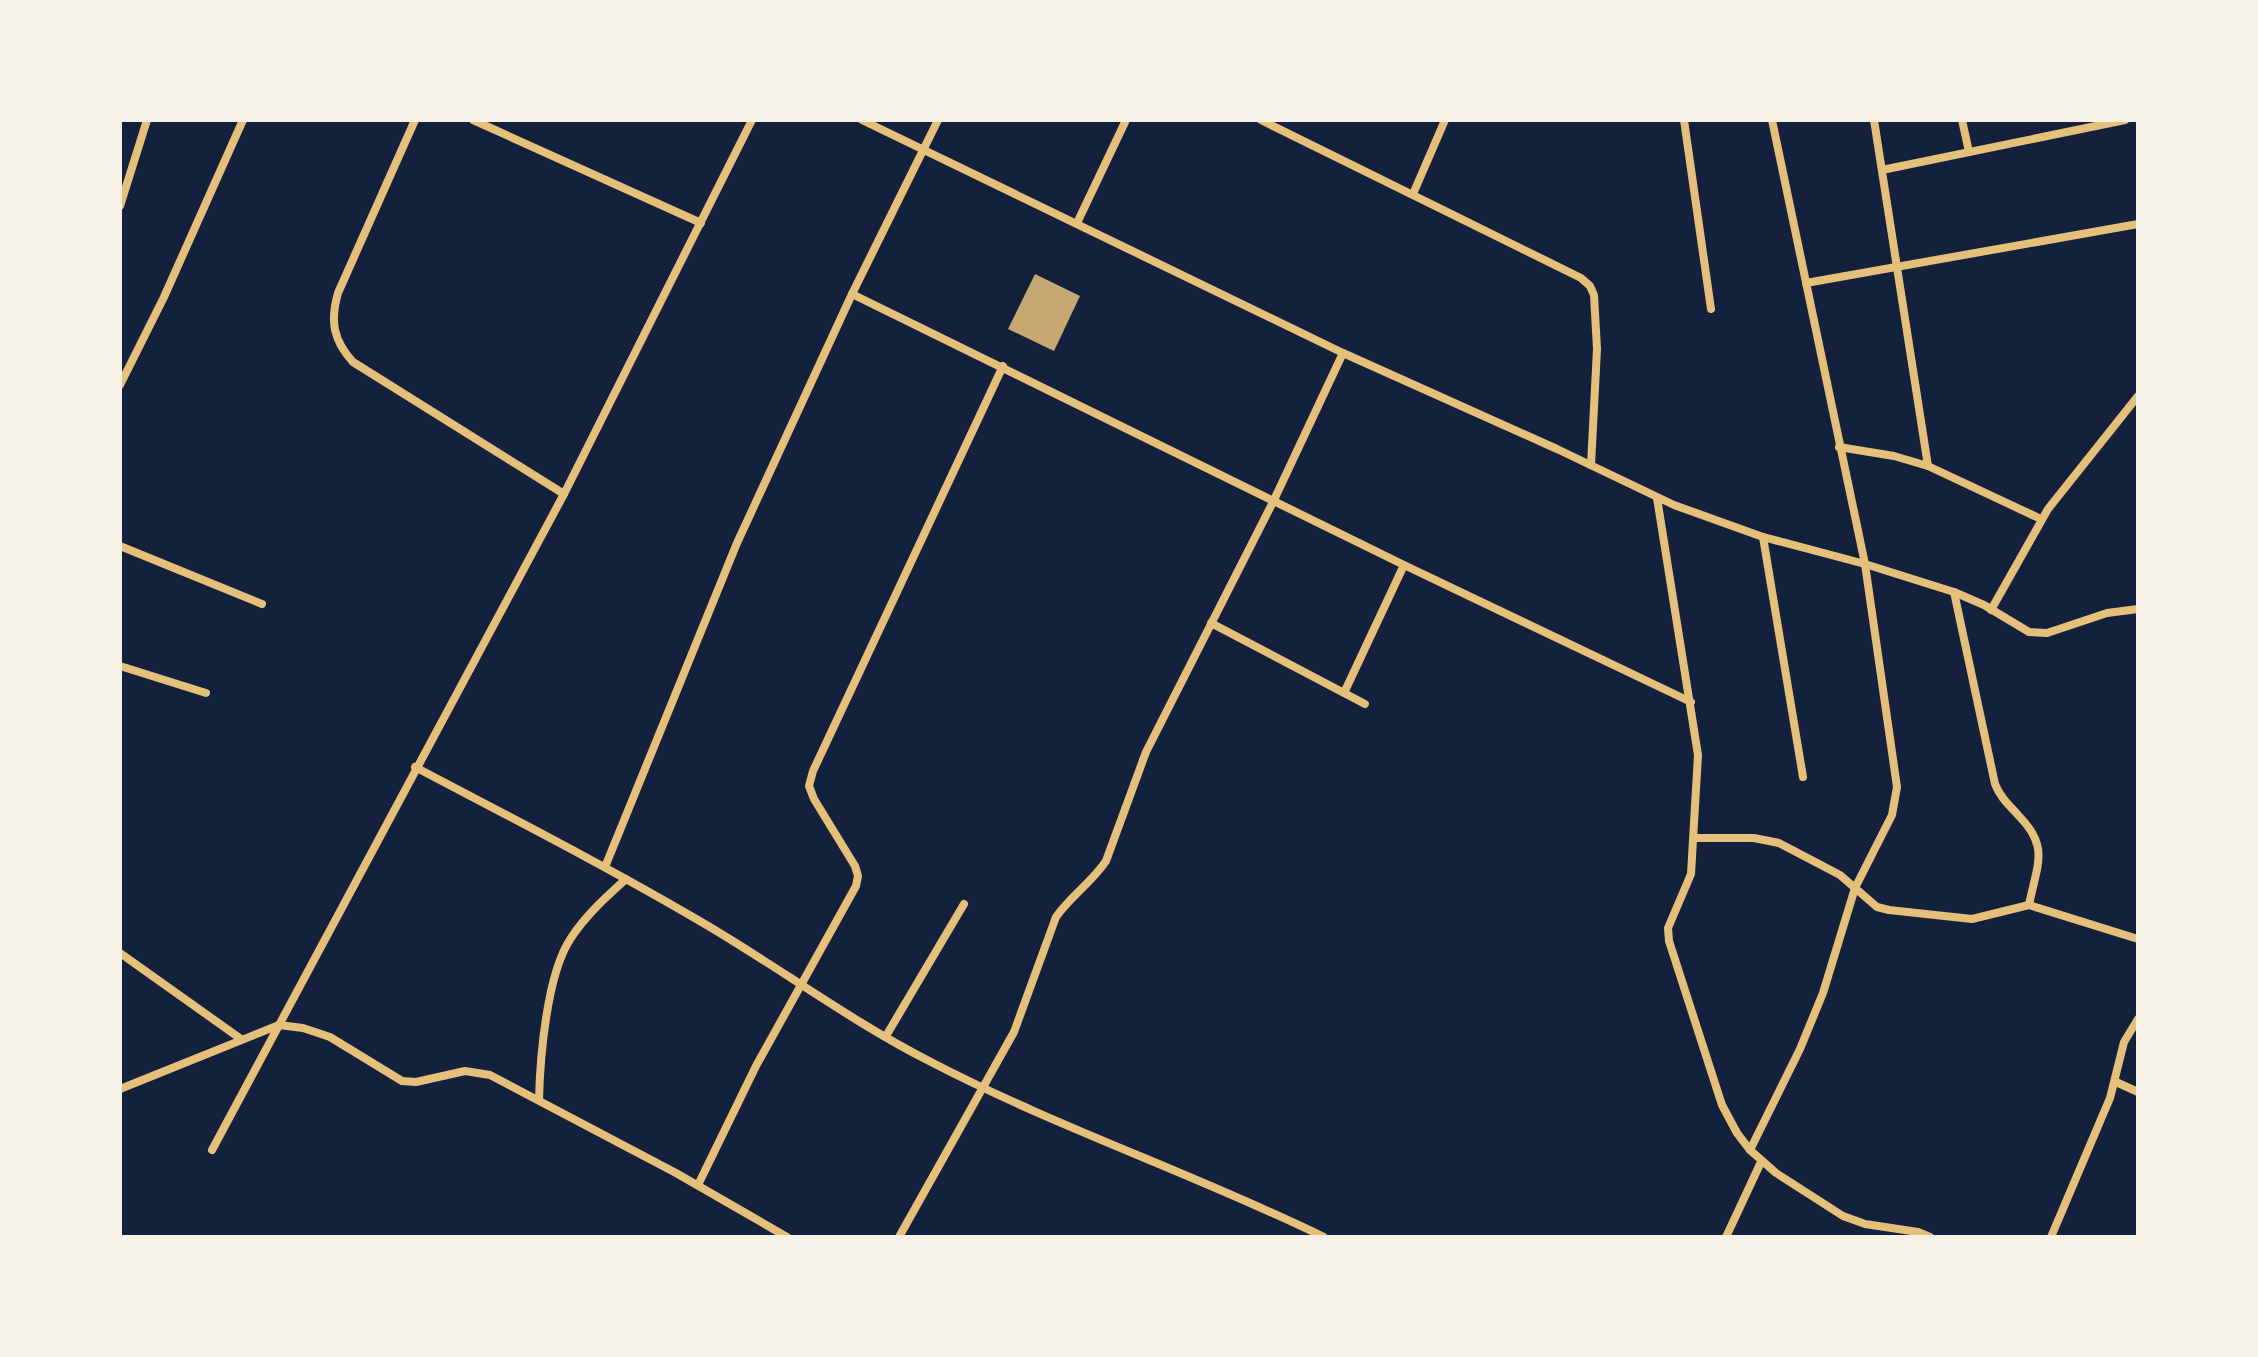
<svg xmlns="http://www.w3.org/2000/svg" width="2258" height="1357" viewBox="0 0 2258 1357" font-family="Poppins,sans-serif">
  <style>
    .building { fill: #c6a872 }
    .lines { fill: none; stroke-linecap: round; stroke-linejoin: round }
    .minor { stroke: #e5c07b; stroke-width: 8 }
  </style>
  <rect width="100%" height="100%" fill="#14213d"/>
  <!-- building -->
  <polygon class="building" points="1035,274 1080,296 1054,351 1008,329"/>
  <g class="lines">
    <!-- minor -->
    <g class="minor">
      <path d="M415,120L338,293C330,321 333,340 353,362L564,494"/>
      <polyline points="473,120 701,223"/>
      <polyline points="862,120 1343,353 1557,449 1674,505 1763,537 1865,564 1954,592 1984,605 2029,632 2047,633 2107,613 2138,609"/>
      <polyline points="1261,120 1581,278 1590,286 1594,295 1597,349 1591,465"/>
      <polyline points="1684,120 1711,309"/>
      <polyline points="1874,120 1928,466"/>
      <polyline points="1962,120 1969,152"/>
      <polyline points="1882,170 2125,120"/>
      <polyline points="1413,194 1445,120"/>
      <polyline points="120,206 147,120"/>
      <polyline points="1077,223 1126,120"/>
      <polyline points="1806,283 2138,224"/>
      <polyline points="852,294 938,120"/>
      <polyline points="120,385 164,297 243,120"/>
      <polyline points="1839,447 1894,456 1928,466 2041,519"/>
      <polyline points="1657,498 1698,755 1691,874 1668,928 1669,941 1722,1105 1737,1133 1750,1150 1776,1173 1843,1216 1865,1224 1918,1232 1930,1237"/>
      <polyline points="1763,537 1803,777"/>
      <polyline points="120,546 262,604"/>
      <path d="M1954,592L1995,784C2000,797 2009,805 2018,815C2050,847 2037,864 2029,905"/>
      <polyline points="1991,610 2048,509 2138,396"/>
      <polyline points="1211,623 1365,704"/>
      <polyline points="120,666 206,693"/>
      <polyline points="1344,693 1404,565"/>
      <path d="M415,767C510,817 606,866 698,920C776,965 850,1021 931,1062C1058,1128 1195,1174 1324,1237"/>
      <polyline points="1695,838 1754,838 1779,843 1840,875 1877,907 1889,910 1972,919 2029,905 2138,939"/>
      <polyline points="605,867 737,543 852,294 1404,565 1691,702"/>
      <polyline points="120,953 241,1039"/>
      <polyline points="886,1036 964,904"/>
      <polyline points="2116,1082 2138,1092"/>
      <polyline points="120,1089 279,1025 303,1028 330,1037 402,1081 416,1082 465,1071 490,1075 676,1173 787,1237"/>
      <path d="M539,1100C540,1057 547,973 571,938C586,915 606,897 626,879"/>
      <polyline points="212,1150 564,494 752,120"/>
      <polyline points="1750,1150 1800,1049 1823,993 1855,888 1892,815 1897,787 1865,564 1772,120"/>
      <polyline points="698,1185 756,1066 856,886 858,876 855,866 814,799 809,786 813,771 1003,366"/>
      <path d="M899,1237L1014,1032L1056,917C1071,896 1092,882 1106,861L1146,752L1273,502L1343,353"/>
      <polyline points="1726,1237 1761,1162"/>
      <polyline points="2051,1237 2110,1098 2124,1042 2138,1019"/>
    </g>
  </g>
  <!-- border -->
  <rect width="2258" height="1357" fill="none" stroke="#f6f1e7" stroke-width="244"/>
</svg>
